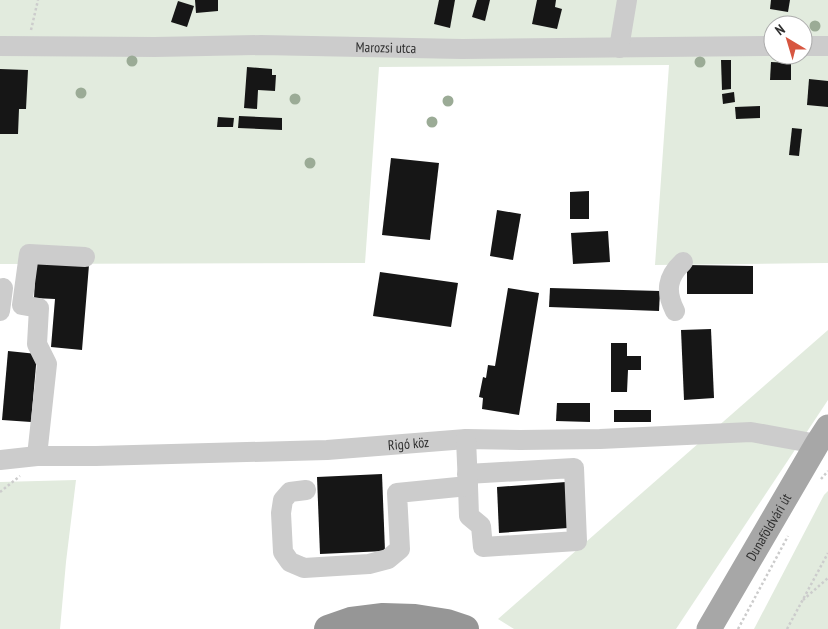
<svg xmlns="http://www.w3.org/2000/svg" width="828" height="629" viewBox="0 0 828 629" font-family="'PT Sans Narrow',sans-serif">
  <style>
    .green { fill: #e2ebde; fill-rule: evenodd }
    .building { fill: #161616 }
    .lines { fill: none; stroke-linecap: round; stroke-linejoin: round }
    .path { stroke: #ccc; stroke-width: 2.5; stroke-dasharray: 2.5 2.5; stroke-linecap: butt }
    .minor { stroke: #ccc; stroke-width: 20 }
    .major { stroke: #a7a7a7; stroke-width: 25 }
    .highway { stroke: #969696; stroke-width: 28 }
    .tree { fill: #9bab96 }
    .labels { text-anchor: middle; stroke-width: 5; stroke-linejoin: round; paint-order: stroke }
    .street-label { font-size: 14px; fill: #2f2f2f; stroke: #fff }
  </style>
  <rect width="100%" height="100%" fill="#fff"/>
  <!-- green -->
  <g class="green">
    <path d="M0,0H828V263L655,265L669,65L379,67L365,263L0,264ZM773,25H803V55H773Z"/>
    <polygon points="828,330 828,400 676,629 514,629 498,619"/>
    <polygon points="76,480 66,562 60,629 0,629 0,482"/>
    <polygon points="828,491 828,629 754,629 824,495"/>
  </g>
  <!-- building -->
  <g class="building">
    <polygon points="195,0 218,0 218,11 196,13"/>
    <polygon points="439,0 455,0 450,28 434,24"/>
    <polygon points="477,0 490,0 485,21 472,17"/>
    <polygon points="537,0 556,0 555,7 562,9 557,29 532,24"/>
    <polygon points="771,0 790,0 788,12 770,9"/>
    <polygon points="178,1 194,6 187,27 171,22"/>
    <polygon points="721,60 731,60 731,89 722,90"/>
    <polygon points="771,62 791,63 791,80 770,80"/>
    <polygon points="247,67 272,69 272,75 276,75 275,91 258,90 257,109 244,108"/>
    <polygon points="0,69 28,70 26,109 19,109 18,134 0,134"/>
    <polygon points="809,79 828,81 828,107 807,105"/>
    <polygon points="734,92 735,102 723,104 722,94"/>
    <polygon points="760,106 760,118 736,119 735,107"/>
    <polygon points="239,116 282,118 282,130 238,128"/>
    <polygon points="218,117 234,118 233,127 217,127"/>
    <polygon points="792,128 802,129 799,156 789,155"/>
    <polygon points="391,158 439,163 430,240 382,235"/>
    <polygon points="589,191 589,219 570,219 570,192"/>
    <polygon points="497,210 521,214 513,260 490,256"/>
    <polygon points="608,231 610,262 573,264 571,233"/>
    <polygon points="36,261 89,265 82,350 51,347 55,299 34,298"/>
    <polygon points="687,265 753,266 753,294 687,294"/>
    <polygon points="380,272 458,283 451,327 373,316"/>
    <polygon points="508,288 539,293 519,415 482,409 483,398 479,397 483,377 486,378 488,365 495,366"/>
    <polygon points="550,288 660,291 659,311 549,307"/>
    <polygon points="711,329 714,398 684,400 681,330"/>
    <polygon points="611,343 627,343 627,356 641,356 641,370 628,370 627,392 611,392"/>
    <polygon points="8,351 37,354 31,422 2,420"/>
    <polygon points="557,403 590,403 590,422 556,421"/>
    <rect x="614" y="410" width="37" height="12"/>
    <polygon points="382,474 385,551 320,554 317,477"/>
    <polygon points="566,482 568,528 499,533 497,487"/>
  </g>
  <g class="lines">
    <!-- path -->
    <g class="path">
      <polyline points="31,30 38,0"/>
      <polyline points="821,479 828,471"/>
      <polyline points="0,492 20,476"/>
      <polyline points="803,600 828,578"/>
      <polyline points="738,629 788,536"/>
      <polyline points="787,629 828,553"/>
    </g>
    <!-- minor -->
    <g class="minor">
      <path id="s1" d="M0,46L155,47L261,45L462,49L773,46"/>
      <polyline points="803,46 828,46"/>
      <polyline points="619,48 627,0"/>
      <polyline points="0,311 3,288"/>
      <path d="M675,311C665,291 667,277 683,262"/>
      <polyline points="37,456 47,364 37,344 39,308 22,305 29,254 85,257"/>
      <path id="s2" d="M0,460L37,456H96L327,450L466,439L520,440L600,439L751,432L817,444"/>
      <polyline points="467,474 574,468 577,541 483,547 481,526 469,516 468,486"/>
      <polyline points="306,490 290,492 283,500 281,513 283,552 290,562 304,568 369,564 388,559 400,549 397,493 468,486 466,439"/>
    </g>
    <!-- major -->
    <path class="major" id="s3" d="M709,629L817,444L828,427"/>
    <!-- highway -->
    <polyline class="highway" points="328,629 351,621 383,617 415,618 447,623 465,629"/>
  </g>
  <!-- trees -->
  <g class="tree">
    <circle cx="815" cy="26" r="5.5"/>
    <circle cx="132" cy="61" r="5.5"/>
    <circle cx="700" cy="62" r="5.5"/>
    <circle cx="81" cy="93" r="5.5"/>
    <circle cx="295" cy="99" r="5.5"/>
    <circle cx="448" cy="101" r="5.5"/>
    <circle cx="432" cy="122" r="5.5"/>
    <circle cx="310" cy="163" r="5.5"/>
  </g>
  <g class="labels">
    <!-- street labels -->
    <g class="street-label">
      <text dy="5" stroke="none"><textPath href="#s1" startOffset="386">Marozsi utca</textPath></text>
      <text dy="5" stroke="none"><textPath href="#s2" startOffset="409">Rigó köz</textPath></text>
      <text dy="5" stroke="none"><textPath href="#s3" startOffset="118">Dunaföldvári út</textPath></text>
    </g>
  </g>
  <!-- north arrow -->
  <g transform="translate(788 40) rotate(322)"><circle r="24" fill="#ffffff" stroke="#acacac"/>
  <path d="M0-4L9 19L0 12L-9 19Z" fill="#d75640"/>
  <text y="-8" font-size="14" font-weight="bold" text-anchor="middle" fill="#2f2f2f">N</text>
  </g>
</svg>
